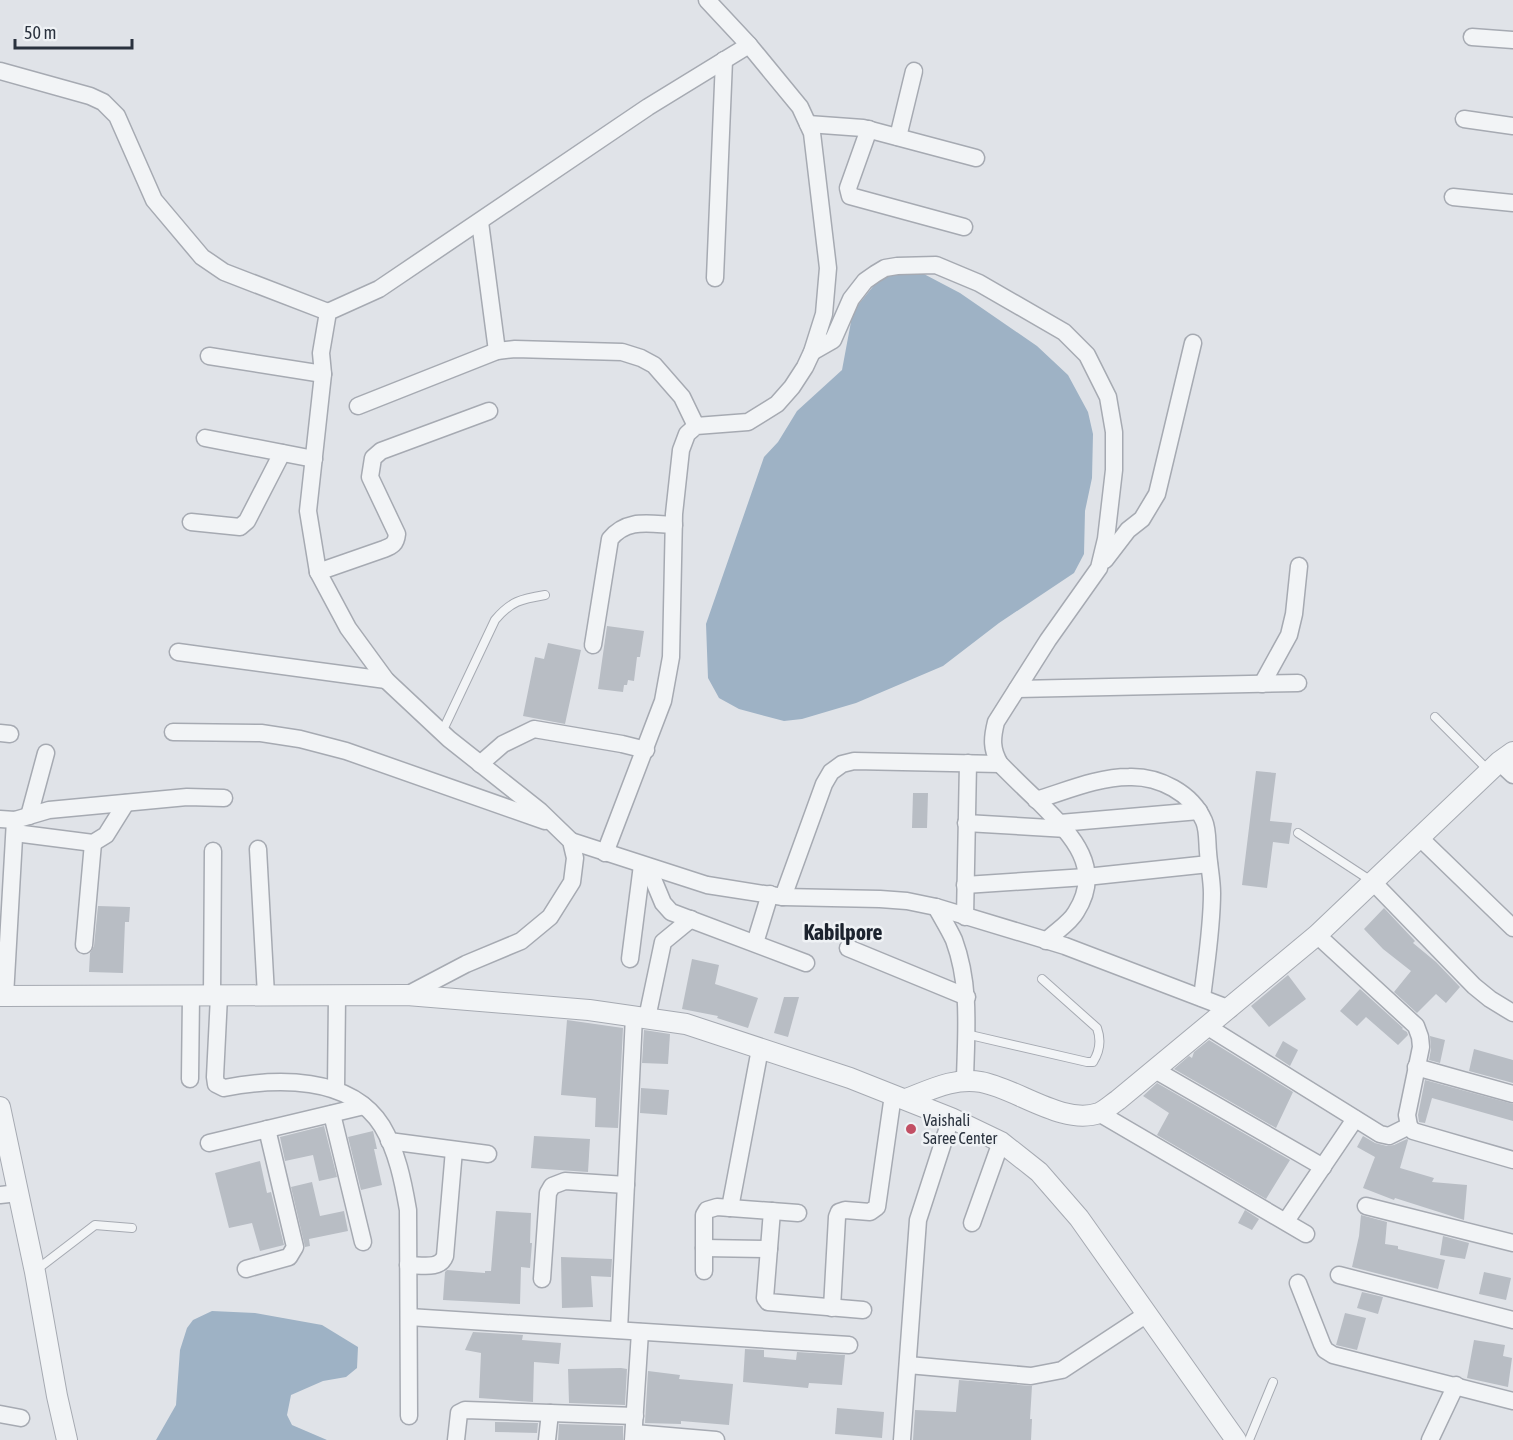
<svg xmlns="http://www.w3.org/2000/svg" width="1513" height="1440" viewBox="0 0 1513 1440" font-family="'Asap Condensed',sans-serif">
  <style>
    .water { fill: #9eb2c5 }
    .building { fill: #b8bdc4 }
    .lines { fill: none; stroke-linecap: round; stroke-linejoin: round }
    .service-casing { stroke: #a6aab2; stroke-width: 10 }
    .minor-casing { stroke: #a6aab2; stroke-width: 19 }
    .tertiary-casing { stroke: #a6aab2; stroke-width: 22 }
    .service { stroke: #f2f4f6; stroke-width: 8 }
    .minor { stroke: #f2f4f6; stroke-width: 16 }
    .tertiary { stroke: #f2f4f6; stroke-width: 20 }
    .poi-dot { fill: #c24f64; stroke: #eff2f5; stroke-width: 2 }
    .labels { text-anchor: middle; stroke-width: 5; stroke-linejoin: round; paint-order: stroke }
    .poi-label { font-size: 16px; fill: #2a323e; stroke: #eff2f5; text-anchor: start }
    .district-label { font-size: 22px; font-weight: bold; fill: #1c232e; stroke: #eff2f5 }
  </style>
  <rect width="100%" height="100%" fill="#e0e3e8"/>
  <!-- water -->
  <g class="water">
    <polygon points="890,273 922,273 960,293 1037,346 1068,375 1088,412 1093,434 1092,478 1085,511 1084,554 1074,573 999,623 943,666 856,703 802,719 784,721 739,709 719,698 708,678 706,624 764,457 778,442 797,411 842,370 853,311 880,278"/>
    <polygon points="212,1311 255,1313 322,1325 358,1347 357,1368 346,1377 323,1381 291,1395 287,1415 292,1425 327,1440 156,1440 176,1405 180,1350 187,1328 193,1320"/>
  </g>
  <!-- building -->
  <g class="building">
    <polygon points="607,626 644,631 640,657 637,657 634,681 628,680 627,685 624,685 623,692 598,689"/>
    <polygon points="548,643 581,650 565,724 523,716 535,657 544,659"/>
    <polygon points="1256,771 1276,773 1270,821 1292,823 1289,844 1273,842 1267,888 1242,885"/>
    <polygon points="913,793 928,793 927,828 912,828"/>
    <polygon points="98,906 130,907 129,922 125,922 123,973 89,972 90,953 94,946"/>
    <polygon points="1384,908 1415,941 1413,943 1436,962 1460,987 1446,1003 1436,994 1417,1013 1394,992 1411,971 1383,949 1364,929"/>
    <polygon points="692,959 719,965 715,984 758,998 748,1028 717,1018 718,1016 682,1009"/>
    <polygon points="1288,975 1306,999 1269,1027 1251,1006"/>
    <polygon points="1360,989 1403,1028 1402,1029 1407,1032 1408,1035 1398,1045 1366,1017 1357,1026 1340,1011"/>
    <polygon points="784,997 799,997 788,1037 774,1033"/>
    <polygon points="567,1020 623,1028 618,1128 595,1127 596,1098 561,1095"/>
    <polygon points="644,1030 670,1034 668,1064 642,1063"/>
    <polygon points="1430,1036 1445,1040 1440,1063 1429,1060 1431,1049"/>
    <polygon points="1209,1040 1293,1092 1276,1128 1174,1069 1189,1056 1192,1058 1194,1052"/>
    <polygon points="1283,1041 1298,1050 1290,1066 1275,1056"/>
    <polygon points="1474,1049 1513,1060 1513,1083 1469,1071"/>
    <polygon points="1425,1080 1513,1104 1513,1121 1432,1098 1425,1123 1419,1122 1418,1115"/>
    <polygon points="1157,1083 1290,1160 1266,1199 1157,1135 1169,1113 1143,1096"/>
    <polygon points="641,1088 669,1090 667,1115 640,1113"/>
    <polygon points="324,1126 337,1177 319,1181 313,1155 285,1161 280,1137"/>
    <polygon points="373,1131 377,1149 374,1149 382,1185 361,1190 348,1137"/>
    <polygon points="534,1136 590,1139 588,1172 531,1168"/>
    <polygon points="1363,1136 1375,1143 1387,1146 1394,1145 1407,1139 1408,1140 1400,1168 1434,1178 1432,1182 1467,1185 1464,1220 1395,1198 1394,1200 1363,1188 1375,1157 1357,1147"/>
    <polygon points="260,1161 267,1193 271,1192 284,1245 260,1251 252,1223 229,1228 215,1173"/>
    <polygon points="312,1182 320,1216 344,1211 348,1231 309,1239 310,1246 305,1247 291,1187"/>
    <polygon points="1245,1210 1259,1219 1252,1230 1238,1223"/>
    <polygon points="496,1211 531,1213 530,1243 532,1243 530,1268 521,1267 520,1304 443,1300 445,1272 447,1270 485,1273 485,1271 491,1271"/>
    <polygon points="1361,1215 1387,1222 1385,1244 1398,1246 1398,1249 1445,1260 1438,1289 1352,1267 1359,1236"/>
    <polygon points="1443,1236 1469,1243 1465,1259 1440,1255"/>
    <polygon points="561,1257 612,1259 611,1277 591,1276 593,1307 562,1308"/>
    <polygon points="1484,1272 1511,1278 1506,1300 1479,1294"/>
    <polygon points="1362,1292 1383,1297 1378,1314 1357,1308"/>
    <polygon points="1345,1313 1366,1318 1357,1350 1336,1345"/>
    <polygon points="473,1332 523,1335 522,1340 561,1343 559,1364 534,1362 533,1402 479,1398 481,1353 465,1350"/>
    <polygon points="1474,1340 1505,1345 1503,1356 1512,1358 1508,1387 1467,1378"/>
    <polygon points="745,1349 764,1350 764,1357 796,1360 797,1352 845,1355 842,1385 809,1383 808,1388 743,1382"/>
    <polygon points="621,1368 627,1369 625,1405 569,1403 568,1369"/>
    <polygon points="648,1371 680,1375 679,1379 733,1384 729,1425 681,1421 681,1424 645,1423"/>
    <polygon points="959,1380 1032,1386 1030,1419 1032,1419 1031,1440 913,1440 915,1410 956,1412"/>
    <polygon points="837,1408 884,1412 882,1438 835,1434"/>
    <polygon points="495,1422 538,1423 537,1433 495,1432"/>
    <polygon points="559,1424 623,1426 623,1440 558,1440"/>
  </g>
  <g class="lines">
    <defs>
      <g id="service">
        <polyline points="1435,717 1489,771"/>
        <path d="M442,732L495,620C511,601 521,599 545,595"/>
        <polyline points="1298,833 1373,882"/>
        <path d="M966,1034L1087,1062H1093C1100,1051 1101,1039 1097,1028L1042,979"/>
        <polyline points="35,1271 95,1225 132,1228"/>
        <polyline points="1249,1440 1273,1382"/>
      </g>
      <g id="minor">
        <polyline points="1472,37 1513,40"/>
        <polyline points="0,71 90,96 103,102 117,116 154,200 202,257 224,272 328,312"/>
        <polyline points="1464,119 1513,126"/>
        <polyline points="808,124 863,128 976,158"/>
        <polyline points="869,129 848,188 850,196 964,227"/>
        <polyline points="898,137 914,71"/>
        <polyline points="1453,197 1513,203"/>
        <polyline points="480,222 497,351"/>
        <polyline points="715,278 724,60"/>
        <path d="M812,352L833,340L851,299L865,281L875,274L885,268L897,266L936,265L979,283L1064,332L1087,355L1108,397L1114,432V470L1106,539L1099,568L1048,640L996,722C992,738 991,749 1000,764C1012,776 1024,788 1037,800C1067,831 1106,865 1076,912C1070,923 1055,932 1046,941"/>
        <polyline points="209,356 323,374"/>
        <polyline points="358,406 497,351 515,349 622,352 641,358 654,365 682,397 696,426"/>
        <polyline points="205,438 314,459"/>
        <polyline points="191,522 240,527 247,521 282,453"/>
        <polyline points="1105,560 1128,530 1142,519 1157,494 1193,343"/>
        <path d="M318,572L384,549C392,546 396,544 397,534L370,477L373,458L381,451L489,411"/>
        <path d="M593,645L610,539C627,518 649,524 674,525"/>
        <polyline points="178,652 386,680"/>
        <polyline points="1262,684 1289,635 1294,614 1299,566"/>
        <polyline points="1017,689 1298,683"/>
        <polyline points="173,732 261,733 300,739 346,751 545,821"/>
        <polyline points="0,733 10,734"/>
        <polyline points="1499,762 1513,775"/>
        <polyline points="480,764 503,744 534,729 622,744 646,750"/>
        <path d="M1036,800C1066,791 1098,777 1129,777C1159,776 1192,793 1204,821C1208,830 1207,843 1208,852C1209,866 1212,880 1212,893C1212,928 1206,964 1202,998"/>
        <polyline points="29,816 46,753"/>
        <polyline points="0,819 15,820 49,810 187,797 224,798"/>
        <polyline points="966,823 1067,829"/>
        <polyline points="1060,823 1199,811"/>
        <polyline points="15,833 93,843 106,835 126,803"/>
        <polyline points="1419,837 1513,928"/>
        <polyline points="571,841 707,885 783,897 880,899 907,901 936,907 1065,946 1230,1009"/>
        <polyline points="258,849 266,995"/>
        <polyline points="605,853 663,701 671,657 674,514 681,450 687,434 696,426 748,422 777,404 792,387 805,367 812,352 824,314 828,268 812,133 800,107 749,45 707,0"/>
        <polyline points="648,867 663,903 671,912 806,963"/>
        <polyline points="1373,882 1474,986 1490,999 1513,1013"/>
        <polyline points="965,885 1086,877 1209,864"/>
        <polyline points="783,897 824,784 831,772 842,764 854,761 1000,764"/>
        <path d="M936,907C942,918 949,929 954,940C971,986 966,1033 965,1080"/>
        <polyline points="965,917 968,763"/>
        <polyline points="1317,935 1416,1026 1420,1037 1421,1047 1407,1115 1409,1126 1413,1131 1513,1160"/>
        <polyline points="755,943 770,894"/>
        <polyline points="84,945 93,843"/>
        <polyline points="848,948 967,997"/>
        <polyline points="630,959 642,865"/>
        <polyline points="212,995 213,851"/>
        <polyline points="407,995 466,964 521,941 550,917 572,882 575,858 571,841 540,811 449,739 386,680 348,628 318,572 308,511 323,374 321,353 328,312 379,289 648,107 749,45"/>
        <polyline points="5,996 15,820"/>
        <path d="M219,996L215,1077L216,1084L224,1088C275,1078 350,1075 382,1126C397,1151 403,1181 408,1210L409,1416"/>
        <polyline points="647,1018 663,942 691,919"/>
        <polyline points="1208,1027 1380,1134 1389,1136 1409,1126"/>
        <polyline points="1416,1067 1513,1094"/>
        <polyline points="1155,1070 1323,1167"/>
        <polyline points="190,1079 191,995"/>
        <polyline points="336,1090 337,996"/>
        <polyline points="1099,1113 1306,1234"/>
        <polyline points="332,1114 363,1242"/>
        <polyline points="389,1141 488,1154"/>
        <polyline points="209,1143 364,1106"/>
        <polyline points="0,1195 18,1193"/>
        <polyline points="1366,1206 1513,1243"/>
        <polyline points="730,1208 760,1049"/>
        <polyline points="772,1211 765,1298 768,1302 863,1310"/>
        <polyline points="1286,1221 1355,1119"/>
        <polyline points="972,1223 1001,1142"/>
        <polyline points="704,1248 769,1249"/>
        <path d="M408,1265C421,1265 440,1270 445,1256L454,1150"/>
        <polyline points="246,1269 289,1257 295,1247 267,1129"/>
        <polyline points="704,1271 704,1215 707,1210 717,1207 798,1213"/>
        <polyline points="1339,1275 1513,1320"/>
        <polyline points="542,1279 548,1193 552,1186 565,1181 626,1185"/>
        <polyline points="1298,1283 1322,1344 1325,1350 1333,1355 1513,1401"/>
        <polyline points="832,1308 837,1217 839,1212 845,1210 870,1212 877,1207 893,1095"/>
        <polyline points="409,1317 849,1345"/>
        <polyline points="619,1330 634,1016"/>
        <polyline points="908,1365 1031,1376 1062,1370 1147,1314"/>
        <polyline points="0,1414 21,1418"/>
        <polyline points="634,1433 716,1440"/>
        <polyline points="456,1440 459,1413 465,1410 635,1416"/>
        <polyline points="547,1440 550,1413"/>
        <polyline points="633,1440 640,1332"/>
        <polyline points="902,1440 918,1220 951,1118"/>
        <polyline points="1430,1440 1456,1385"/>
      </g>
      <g id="tertiary">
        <polyline points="0,996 407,995 589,1010 686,1024 850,1078 951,1118 1001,1142 1039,1172 1079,1218 1236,1440"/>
        <path d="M906,1099C930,1090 955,1077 981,1082C1016,1088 1063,1126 1099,1113C1106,1110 1112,1104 1118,1100L1317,935L1499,762L1513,752"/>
        <polyline points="0,1107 35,1272 57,1396 67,1440"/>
      </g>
    </defs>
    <!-- service casing -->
    <use href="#service" class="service-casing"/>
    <!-- minor casing -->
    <use href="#minor" class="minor-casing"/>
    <!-- tertiary casing -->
    <use href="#tertiary" class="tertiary-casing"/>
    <!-- service -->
    <use href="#service" class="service"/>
    <!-- minor -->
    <use href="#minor" class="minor"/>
    <!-- tertiary -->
    <use href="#tertiary" class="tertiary"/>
  </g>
  <!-- markers -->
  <circle class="poi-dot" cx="911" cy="1129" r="6"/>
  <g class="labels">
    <!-- poi labels -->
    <g class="poi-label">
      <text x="923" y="1126">Vaishali<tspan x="923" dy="18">Saree Center</tspan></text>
    </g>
    <!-- district labels -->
    <g class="district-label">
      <text x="843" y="940">Kabilpore</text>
    </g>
  </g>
  <!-- scale -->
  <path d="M15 39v9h117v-9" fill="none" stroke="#2a323e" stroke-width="3"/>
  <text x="24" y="39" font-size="18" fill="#2a323e" stroke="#eff2f5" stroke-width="4.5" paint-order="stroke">50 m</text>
</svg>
